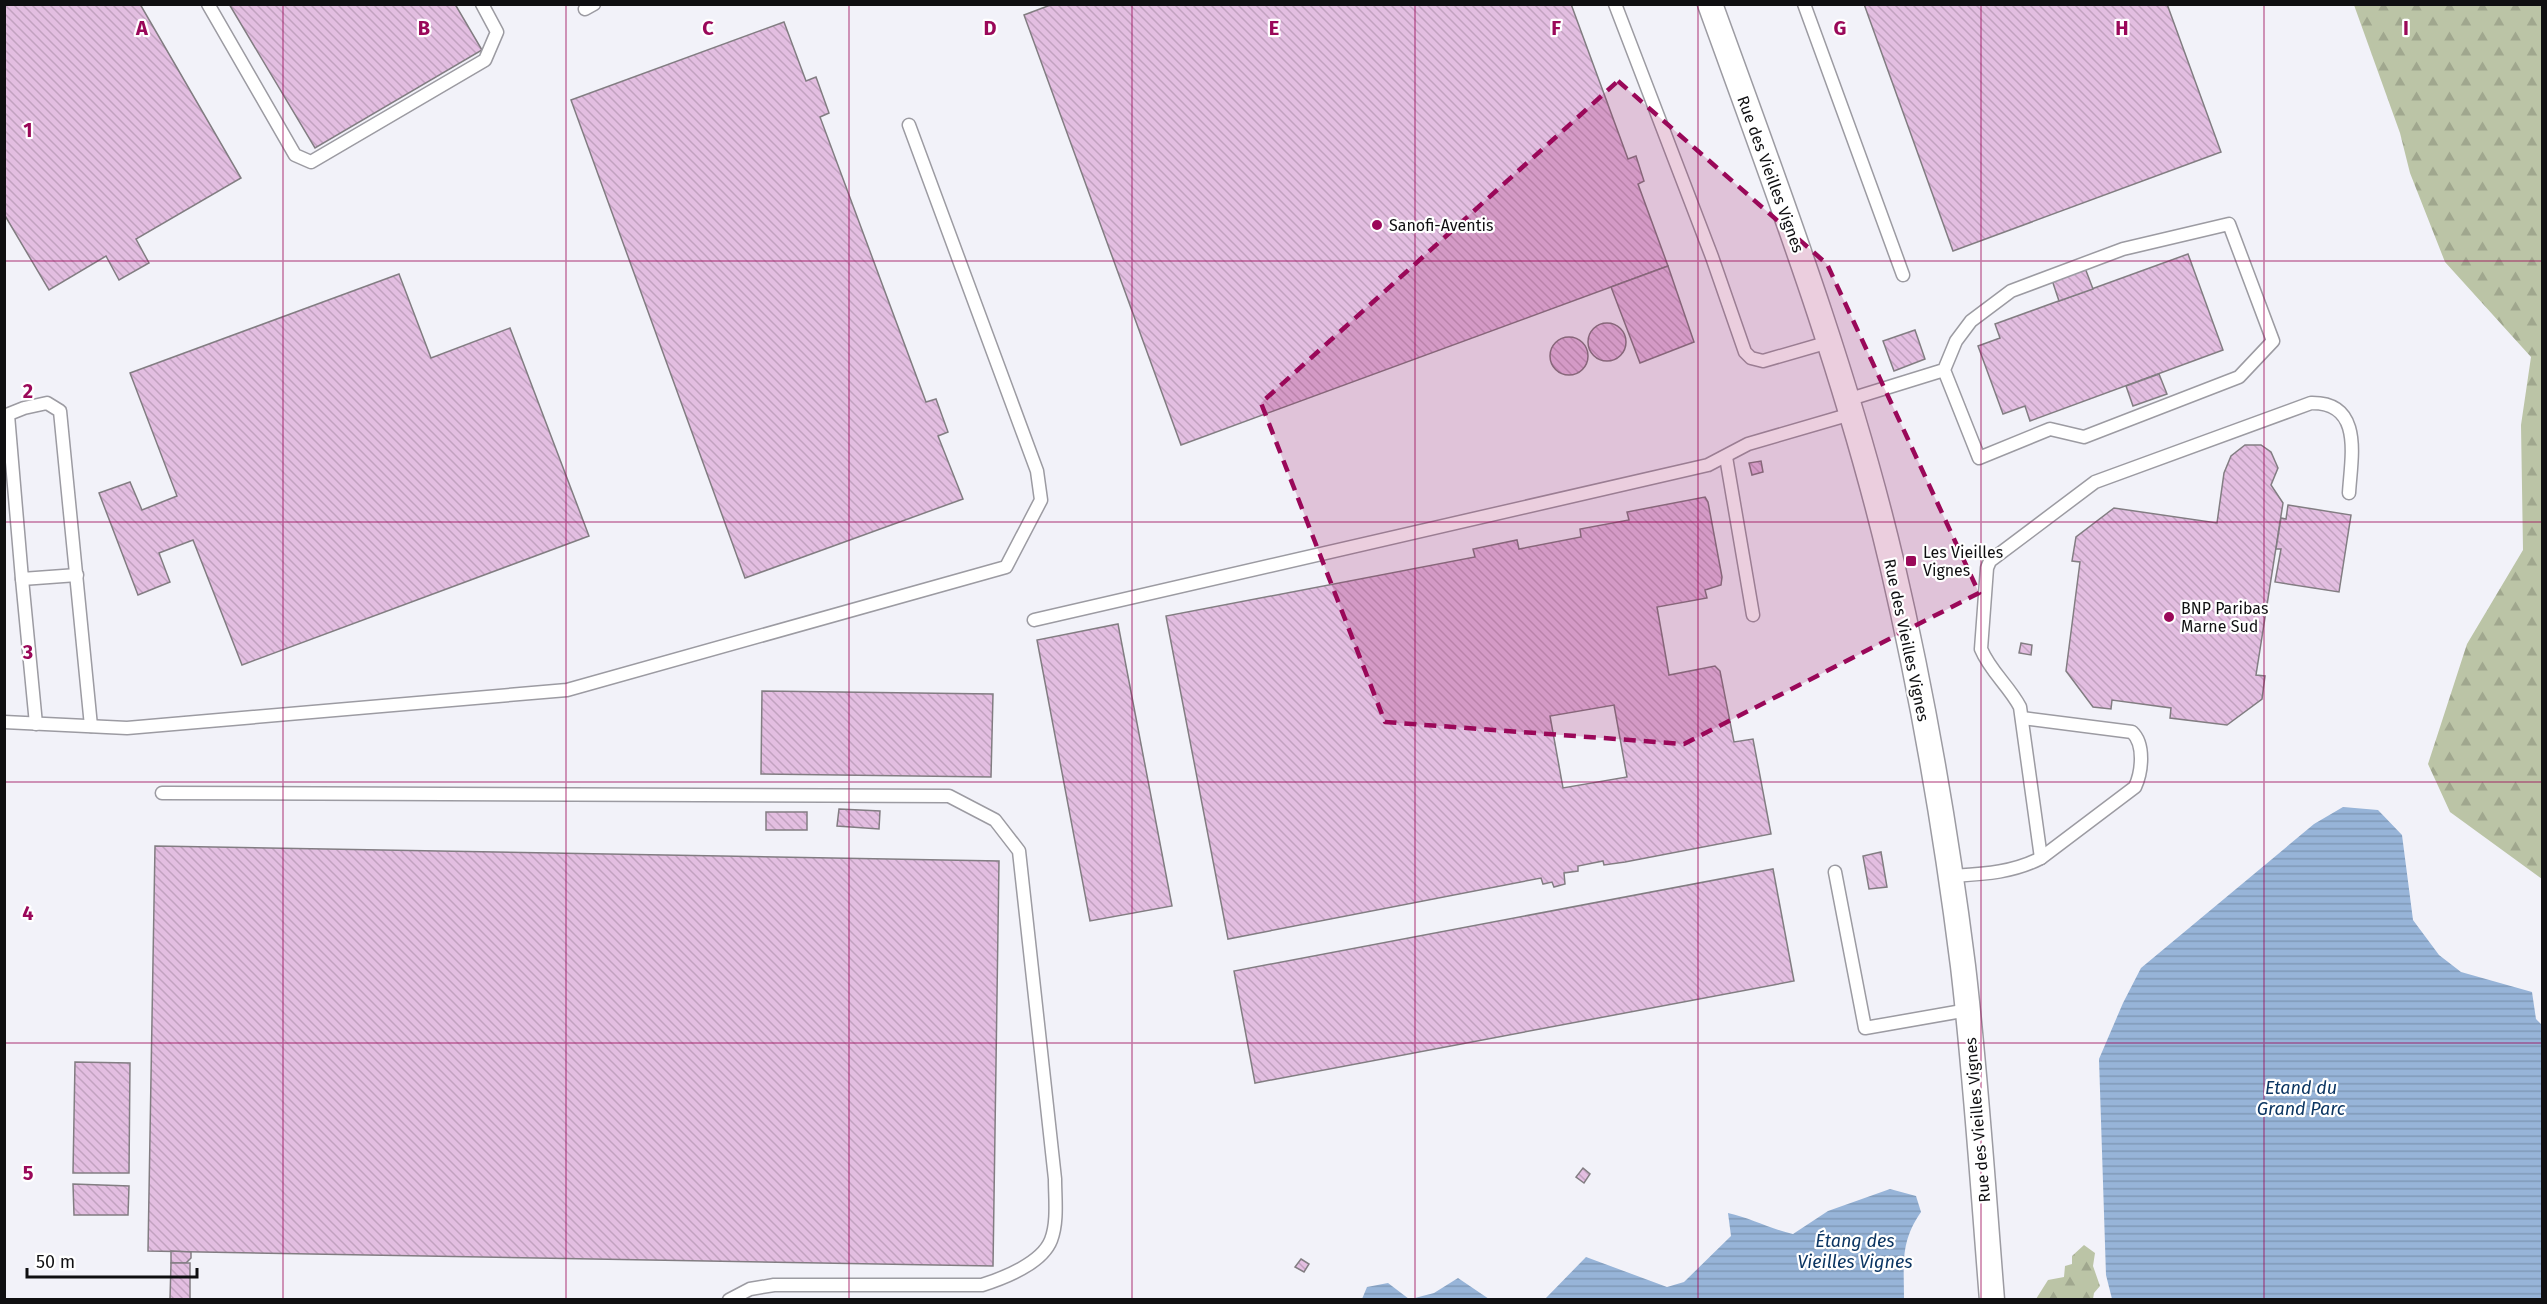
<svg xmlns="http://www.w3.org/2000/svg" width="2547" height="1304" viewBox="0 0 2547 1304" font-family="'Fira Sans',sans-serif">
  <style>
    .forest { fill: url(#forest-firs) }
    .water { fill: url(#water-rules) }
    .building { fill: url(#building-back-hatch); stroke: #827d82; stroke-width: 1.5; fill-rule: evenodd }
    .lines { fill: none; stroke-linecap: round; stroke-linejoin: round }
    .service-casing { stroke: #9c9ba2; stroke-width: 15 }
    .minor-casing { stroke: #9c9ba2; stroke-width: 27 }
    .service { stroke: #fff; stroke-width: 12 }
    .minor { stroke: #fff; stroke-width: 24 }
    .marked { fill: #9a0859; fill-opacity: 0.2; stroke: #9a0859; stroke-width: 4.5; stroke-dasharray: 12 8; stroke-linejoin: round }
    .grid { fill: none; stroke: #9a0859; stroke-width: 1.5; stroke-opacity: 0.55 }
    .poi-dot { fill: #9a0859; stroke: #fff; stroke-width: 2 }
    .labels { text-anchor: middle; stroke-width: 4.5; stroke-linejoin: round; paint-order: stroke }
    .street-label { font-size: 16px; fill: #0f0f11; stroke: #fff }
    .poi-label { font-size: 16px; fill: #0f0f11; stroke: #fff; text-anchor: start }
    .water-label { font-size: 18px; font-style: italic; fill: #0b3562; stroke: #fff }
    .grid-label { font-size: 20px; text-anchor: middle; font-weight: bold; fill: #9a0859; stroke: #fff; stroke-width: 4.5; stroke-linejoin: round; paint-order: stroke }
  </style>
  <defs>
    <pattern id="forest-firs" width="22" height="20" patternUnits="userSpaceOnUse" patternTransform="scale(1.5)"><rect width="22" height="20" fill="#bbc4a6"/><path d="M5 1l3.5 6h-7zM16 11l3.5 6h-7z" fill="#a0a78e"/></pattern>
    <pattern id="water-rules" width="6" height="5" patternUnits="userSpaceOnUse" patternTransform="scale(1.5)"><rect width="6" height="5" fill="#97b4d8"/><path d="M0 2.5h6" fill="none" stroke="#819ab8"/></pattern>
    <pattern id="building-back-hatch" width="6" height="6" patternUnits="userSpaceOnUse" patternTransform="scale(1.5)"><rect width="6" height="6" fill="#e3bee1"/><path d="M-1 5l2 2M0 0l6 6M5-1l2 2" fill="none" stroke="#c2a2c0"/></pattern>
  </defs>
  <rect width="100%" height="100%" fill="#f2f2f9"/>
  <!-- forest -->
  <g class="forest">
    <polygon points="2354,5 2542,5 2542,879 2450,812 2428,764 2467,644 2523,550 2521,425 2531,357 2445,262 2410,173 2400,133"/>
    <polygon points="2084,1245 2095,1253 2093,1266 2100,1286 2094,1293 2093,1299 2036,1299 2048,1280 2064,1277 2065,1266 2072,1264 2072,1256"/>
  </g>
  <!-- water -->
  <g class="water">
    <polygon points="2343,807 2378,810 2402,835 2413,920 2439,955 2461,972 2532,992 2536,1019 2542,1025 2542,1299 2112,1299 2106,1275 2099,1059 2123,1003 2141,968 2314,824"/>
    <path d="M1890,1189L1916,1196L1921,1212C1900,1242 1904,1264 1904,1299H1545L1586,1257L1667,1287L1684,1282L1731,1236L1728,1213C1751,1218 1770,1229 1793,1234L1828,1211Z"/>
    <polygon points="1458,1278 1489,1299 1411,1299 1434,1293"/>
    <polygon points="1388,1283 1409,1299 1362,1299 1367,1287"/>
  </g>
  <!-- building -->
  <g class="building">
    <polygon points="4,4 140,4 241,178 136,239 149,263 119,280 106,256 49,290 4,214"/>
    <polygon points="229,4 455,4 482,50 315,148"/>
    <polygon points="1053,4 1571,4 1628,159 1636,156 1644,181 1638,184 1668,266 1181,445 1024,15"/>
    <polygon points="1864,4 2167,4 2221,152 1953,251"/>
    <polygon points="784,22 806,81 816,77 829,113 820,117 926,402 936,399 948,432 938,436 963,499 745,578 571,100"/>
    <polygon points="2188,254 2223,350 2030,421 2025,406 2003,414 1978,346 2000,338 1995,324"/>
    <polygon points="1668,266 1694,342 1640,363 1611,287"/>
    <polygon points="2085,268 2093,289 2059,301 2052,280"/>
    <polygon points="399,274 431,358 510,328 589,536 242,665 193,540 159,553 170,582 138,595 99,493 130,482 142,510 177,496 130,373"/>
    <circle cx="1607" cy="342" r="19"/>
    <polygon points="1915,330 1925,359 1894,371 1883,341"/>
    <circle cx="1569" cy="356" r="19"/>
    <polygon points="2159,374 2167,394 2133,406 2126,386"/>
    <polygon points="2245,445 2261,445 2271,452 2278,468 2271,485 2283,503 2256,675 2265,676 2262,699 2227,725 2170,718 2171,708 2112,700 2111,709 2093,707 2066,671 2080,562 2072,561 2076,537 2114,508 2217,523 2224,473 2231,456"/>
    <polygon points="1761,461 1763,472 1752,475 1749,463"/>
    <path d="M1705,497L1708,502L1722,577L1721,585L1705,590L1707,598L1657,607L1669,675L1715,666L1720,671L1734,742L1753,739L1771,834L1625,862L1604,865L1603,861L1578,866V871L1564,873L1565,884L1554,887L1552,882L1543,884L1541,878L1228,939L1166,616L1475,557L1473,549L1517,540L1519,549L1581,537L1580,529L1629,520L1627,512ZM1614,705L1627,777L1563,788L1550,716Z"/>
    <polygon points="2288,505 2351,515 2339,592 2275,582 2281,549 2276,549 2281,518 2286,519"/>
    <polygon points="1118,624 1172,906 1090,921 1037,640"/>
    <polygon points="2021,643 2032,645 2031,655 2019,653"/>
    <polygon points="762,691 993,694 991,777 761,774"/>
    <polygon points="839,809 880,811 879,829 837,826"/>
    <rect x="766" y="812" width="41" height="18"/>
    <polygon points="155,846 999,861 993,1266 148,1251"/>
    <polygon points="1881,852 1887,887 1869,889 1863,856"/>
    <polygon points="1773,869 1794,981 1255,1083 1234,971"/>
    <polygon points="75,1062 130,1063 129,1173 73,1173"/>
    <polygon points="1583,1168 1590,1174 1584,1183 1576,1177"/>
    <polygon points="73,1184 129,1186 128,1215 74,1215"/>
    <polygon points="171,1251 191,1252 191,1258 186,1263 171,1263"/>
    <polygon points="1301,1259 1309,1264 1304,1272 1295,1267"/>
    <polygon points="171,1263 190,1263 190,1300 170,1300"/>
  </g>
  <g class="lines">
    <defs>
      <g id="service">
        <polyline points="208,4 295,155 311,162 485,60 497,32 482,4"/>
        <polyline points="1615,4 1712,257 1745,352 1751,358 1763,361 1829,342"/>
        <polyline points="1804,4 1903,275"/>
        <polyline points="585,9 594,4"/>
        <polyline points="1847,400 1944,370 1979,458 2050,429 2084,437 2239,377 2273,341 2229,224 2123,249 2011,291 1971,321 1956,341 1944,370"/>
        <polyline points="8,415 22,579 77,575"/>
        <polyline points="4,416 24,408 47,403 60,411 91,726"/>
        <polyline points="1726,457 1753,615"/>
        <polyline points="22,579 36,724"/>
        <polyline points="1034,620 1708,465 1748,444 1851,414"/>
        <polyline points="4,722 127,728 567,690 1006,567 1041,500 1037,471 909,125"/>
        <path d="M162,793L949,796L995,820L1019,851L1055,1179C1055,1198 1058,1222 1051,1240C1042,1263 1004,1278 982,1285H774L750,1289L729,1300"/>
        <path d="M2041,858L2020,707C2009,686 1990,671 1981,649L1987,568L1990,561L2095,482L2311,403C2364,402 2351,458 2349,493"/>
        <polyline points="1835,872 1865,1028 1968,1010"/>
        <path d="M1951,876C1983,874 2012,873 2041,858L2135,787C2142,772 2145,744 2132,732L2022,718"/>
      </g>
      <path id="minor" d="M1710,4C1777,189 1847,373 1892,564C1923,697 1946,831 1963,966C1976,1077 1983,1188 1992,1300"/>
    </defs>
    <!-- service casing -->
    <use href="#service" class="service-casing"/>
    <!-- minor casing -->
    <use href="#minor" class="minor-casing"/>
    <!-- service -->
    <use href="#service" class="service"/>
    <!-- minor -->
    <use href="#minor" class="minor"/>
  </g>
  <!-- marked area -->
  <path class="marked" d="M1618,81L1827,264L1979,593L1684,744L1385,722L1261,403Z"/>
  <!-- grid -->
  <path class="grid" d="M283,4V1300M566,4V1300M849,4V1300M1132,4V1300M1415,4V1300M1698,4V1300M1981,4V1300M2264,4V1300M4,261H2542M4,522H2542M4,782H2542M4,1043H2542"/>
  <!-- markers -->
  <g class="poi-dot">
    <circle cx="1377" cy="225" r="6"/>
    <rect x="1905" y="555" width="12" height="12" rx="3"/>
    <circle cx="2169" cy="617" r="6"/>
  </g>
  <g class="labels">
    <!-- street labels -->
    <g class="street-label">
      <text transform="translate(1771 174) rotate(70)" y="6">Rue des Vieilles Vignes</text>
      <text transform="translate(1907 640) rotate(78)" y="6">Rue des Vieilles Vignes</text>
      <text transform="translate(1977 1120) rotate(-95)" y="6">Rue des Vieilles Vignes</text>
    </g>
    <!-- poi labels -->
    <g class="poi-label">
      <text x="1389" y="231">Sanofi-Aventis</text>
      <text x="1923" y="558">Les Vieilles<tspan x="1923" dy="18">Vignes</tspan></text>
      <text x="2181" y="614">BNP Paribas<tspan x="2181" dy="18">Marne Sud</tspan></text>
    </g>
    <!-- water labels -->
    <g class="water-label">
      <text x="2301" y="1094">Etand du<tspan x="2301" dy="21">Grand Parc</tspan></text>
      <text x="1855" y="1247">Étang des<tspan x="1855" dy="21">Vieilles Vignes</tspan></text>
    </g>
  </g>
  <g class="grid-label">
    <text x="142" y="35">A</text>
    <text x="424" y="35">B</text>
    <text x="708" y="35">C</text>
    <text x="990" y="35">D</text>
    <text x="1274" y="35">E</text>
    <text x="1556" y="35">F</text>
    <text x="1840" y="35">G</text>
    <text x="2122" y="35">H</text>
    <text x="2406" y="35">I</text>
    <text x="28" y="137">1</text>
    <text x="28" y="398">2</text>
    <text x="28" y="659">3</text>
    <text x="28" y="920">4</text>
    <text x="28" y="1180">5</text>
  </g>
  <!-- border -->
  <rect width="2547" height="1304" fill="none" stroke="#0f0f11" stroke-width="12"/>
  <!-- scale -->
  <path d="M27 1268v9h170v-9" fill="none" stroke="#0f0f11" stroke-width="3"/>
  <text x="36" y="1268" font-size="18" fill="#0f0f11" stroke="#ffffff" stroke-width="4.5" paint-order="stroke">50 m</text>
</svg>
